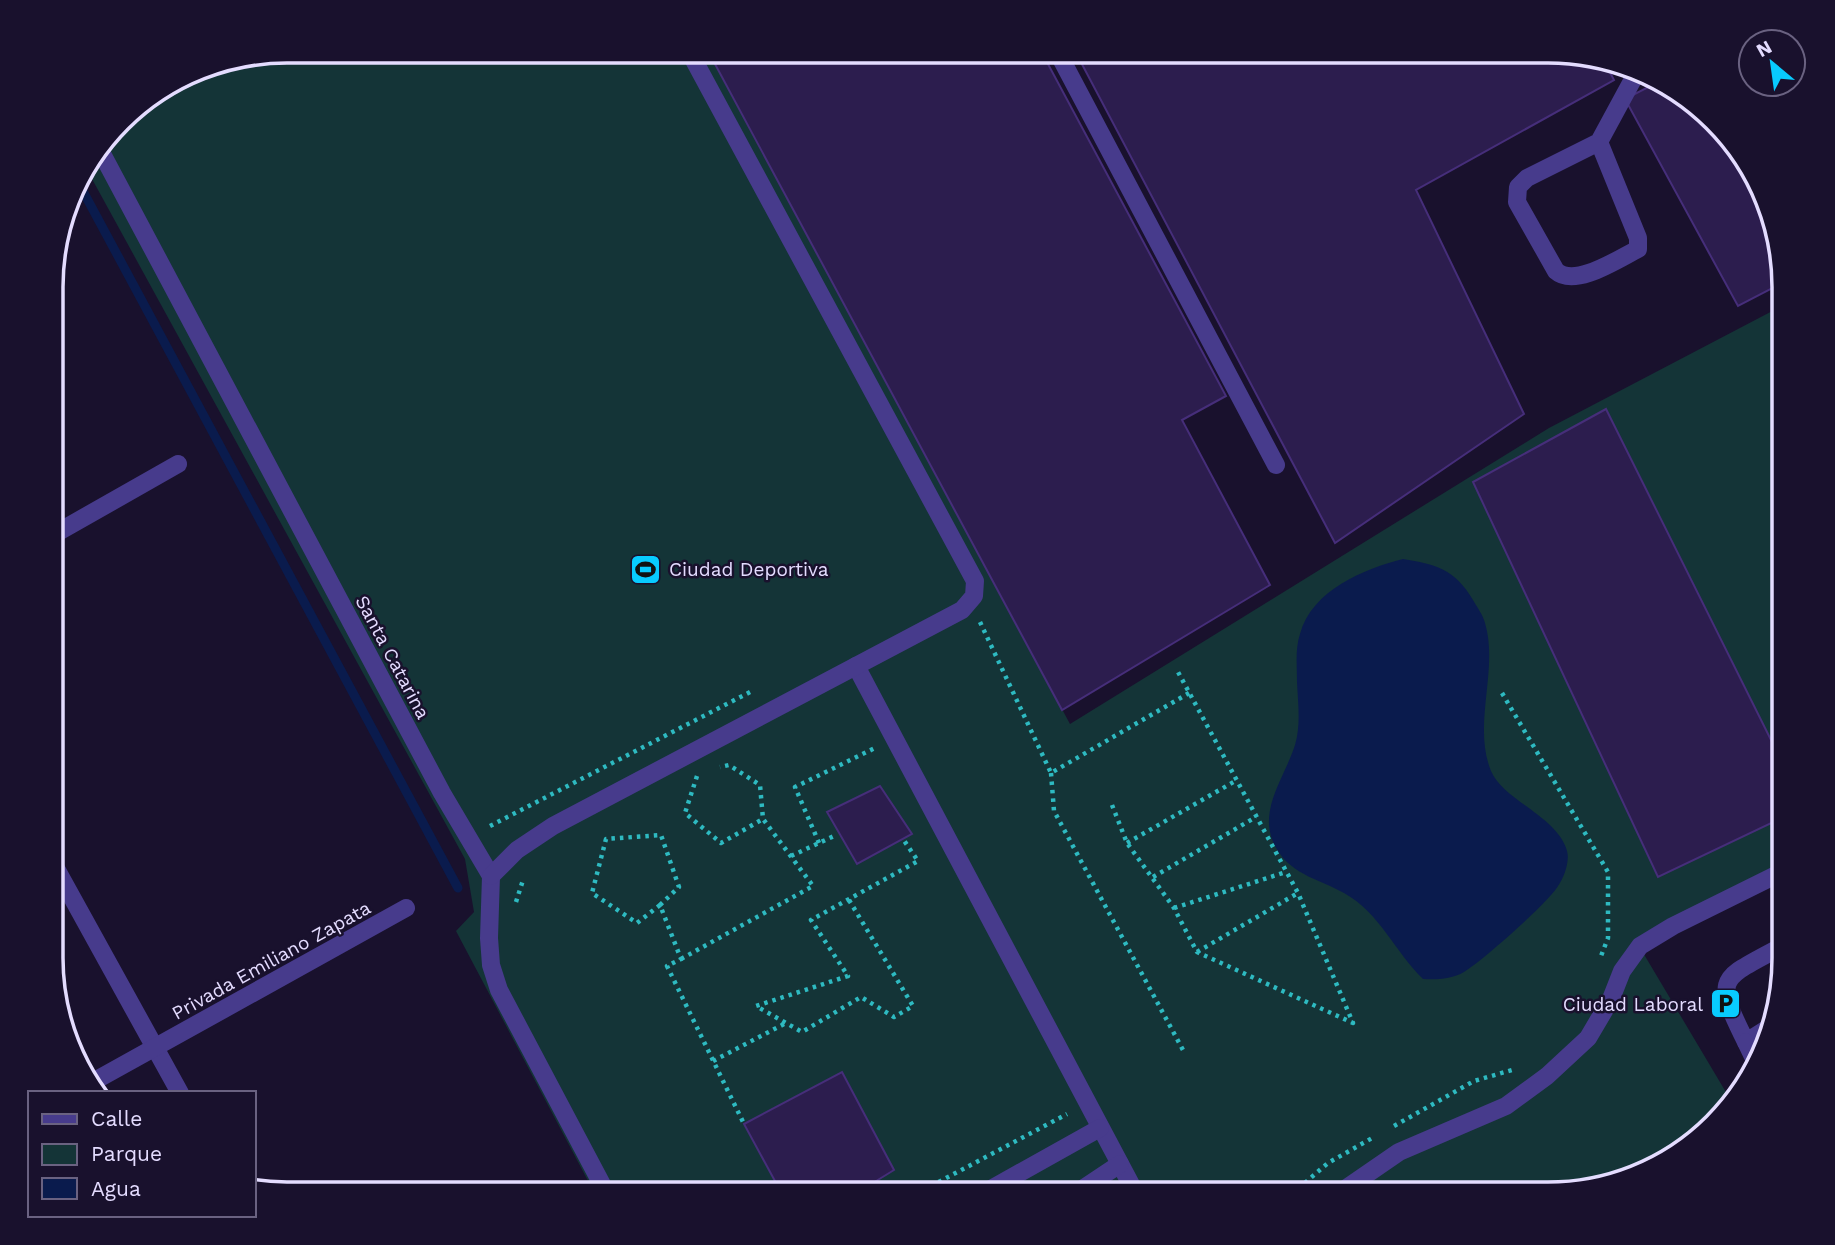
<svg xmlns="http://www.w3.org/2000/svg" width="1835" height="1245" viewBox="0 0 1835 1245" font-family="'Work Sans',sans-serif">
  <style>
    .green { fill: #143437 }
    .water { fill: #0a1b4d }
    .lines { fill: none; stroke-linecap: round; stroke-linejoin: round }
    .stream { stroke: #0a1b4d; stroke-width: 9 }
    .building { fill: #2c1d4e; stroke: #462e7a; stroke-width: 2 }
    .path { stroke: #2ebac1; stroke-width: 4.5; stroke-dasharray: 3.5 5; stroke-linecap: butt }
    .service { stroke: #473b8c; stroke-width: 18 }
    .minor { stroke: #473b8c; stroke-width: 18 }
    .labels { text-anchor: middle; stroke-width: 5; stroke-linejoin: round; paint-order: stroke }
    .poi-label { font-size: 19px; fill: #e4dcff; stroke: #19112d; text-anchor: start }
    .street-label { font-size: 19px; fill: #e4dcff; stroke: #19112d }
    .rim { fill: none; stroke: #e4dcff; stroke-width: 3.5 }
  </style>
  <rect width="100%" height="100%" fill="#19112d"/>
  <!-- green -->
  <polygon class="green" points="287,51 708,51 1070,724 1549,428 1784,305 1784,880 1642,951 1733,1104 1653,1170 1549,1194 595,1194 456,931 474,912 465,859 86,168 131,110 197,69"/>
  <!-- water -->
  <path class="water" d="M1403,559C1435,564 1455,569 1473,600C1477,607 1483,615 1485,623C1499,670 1472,724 1491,771C1503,800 1558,817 1567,851C1570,861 1564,878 1558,886C1548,903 1482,961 1464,972C1452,979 1436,980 1423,979C1395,952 1380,913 1344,893C1321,880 1293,875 1278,851C1254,814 1284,780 1295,745C1301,725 1298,703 1297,682C1297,666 1295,649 1300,634C1312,590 1364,569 1403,559Z"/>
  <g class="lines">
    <!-- stream -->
    <polyline class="stream" points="77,180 458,888"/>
  </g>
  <!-- building -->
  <g class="building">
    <polygon points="708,51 1041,51 1226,396 1182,420 1270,585 1062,710"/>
    <polygon points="1075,51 1563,51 1603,59 1614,80 1416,190 1524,414 1335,543"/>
    <polygon points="1658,82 1692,99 1760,182 1784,282 1738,306 1625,99"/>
    <polygon points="1606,409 1784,766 1784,817 1658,877 1473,482"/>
    <polygon points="880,786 912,834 857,864 827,812"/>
    <polygon points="842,1072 894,1170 855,1194 782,1194 744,1124"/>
  </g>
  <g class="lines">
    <!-- path -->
    <g class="path">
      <polyline points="980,622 1051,773 1189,693"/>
      <polyline points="1502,693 1608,872 1608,938 1601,956"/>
      <polyline points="1051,773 1054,811 1183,1050"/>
      <polyline points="697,776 685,813 721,843 763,819"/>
      <polyline points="1112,805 1127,843 1174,908 1197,952 1353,1023 1298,893 1178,672"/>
      <polyline points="490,826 752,691"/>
      <polyline points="819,843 795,787 875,748"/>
      <polyline points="1127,843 1237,780"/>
      <polyline points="791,856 834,836"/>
      <polyline points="1153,877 1256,817"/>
      <polyline points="849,900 913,1006 894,1017 861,997 802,1032 756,1006 848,976 811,920 918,861 903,839"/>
      <polyline points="516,902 523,880"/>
      <polyline points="660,905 637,923 592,893 606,839 661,835 679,887 660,905 681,959 667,966 744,1124"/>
      <polyline points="1174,908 1286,872"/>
      <polyline points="1197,952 1298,893"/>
      <polyline points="681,959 813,886 763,819 760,785 729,765 720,767"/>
      <polyline points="713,1061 786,1023"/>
      <polyline points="1394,1126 1474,1081 1512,1070"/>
      <polyline points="916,1194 1067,1114"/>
      <polyline points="1292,1194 1328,1163 1374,1137"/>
    </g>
    <!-- service -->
    <g class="service">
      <polyline points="1057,51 1276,465"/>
      <path d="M1599,142L1638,238V249C1618,259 1575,288 1556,271L1517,202L1518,187L1527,178L1599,142L1638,70"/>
      <polyline points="100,150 442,793 491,876 489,938 491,965 499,990 607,1194"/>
      <polyline points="1780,345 1784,351"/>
      <polyline points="856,666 1136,1194"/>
      <polyline points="491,876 517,850 553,826 962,610 974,596 975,581 689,51"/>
      <path d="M1773,1025L1746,1042C1712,974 1721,980 1784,945"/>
      <polyline points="1746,1042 1756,1063"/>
      <polyline points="982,1194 1100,1128"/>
      <polyline points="1075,1194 1120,1164"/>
      <polyline points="1338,1194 1399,1152 1506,1106 1547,1076 1588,1038 1611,999 1622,971 1640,946 1673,926 1784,871"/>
    </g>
    <!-- minor -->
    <g class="minor">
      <polyline points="53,535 178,464"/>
      <polyline points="53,863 180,1093"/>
      <polyline points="89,1084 406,908"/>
    </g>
  </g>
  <!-- icons -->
  <defs>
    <symbol id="stadium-square" viewBox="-11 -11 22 22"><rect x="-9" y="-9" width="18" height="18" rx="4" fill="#08cbff" stroke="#19112d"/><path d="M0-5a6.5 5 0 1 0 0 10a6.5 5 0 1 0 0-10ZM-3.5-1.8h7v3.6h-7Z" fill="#111"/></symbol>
    <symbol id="parking-square" viewBox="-11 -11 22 22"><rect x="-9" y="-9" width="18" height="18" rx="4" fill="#08cbff" stroke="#19112d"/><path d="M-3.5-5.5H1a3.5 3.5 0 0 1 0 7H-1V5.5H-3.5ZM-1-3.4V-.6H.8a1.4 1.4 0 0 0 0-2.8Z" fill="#111"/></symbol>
  </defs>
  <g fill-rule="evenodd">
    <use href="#stadium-square" x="628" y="552" width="35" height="35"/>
    <use href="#parking-square" x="1708" y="986" width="35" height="35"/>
  </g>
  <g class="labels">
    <!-- poi labels -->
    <g class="poi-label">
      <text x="669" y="576">Ciudad Deportiva</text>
      <text x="1703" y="1011" text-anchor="end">Ciudad Laboral</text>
    </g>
    <!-- street labels -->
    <g class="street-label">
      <text transform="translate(393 657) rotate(62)" y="7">Santa Catarina</text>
      <text transform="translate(271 960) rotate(-29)" y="7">Privada Emiliano Zapata</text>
    </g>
  </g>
  <!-- crop -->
  <path d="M0 0H1835V1245H0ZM287 63H1548A224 224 0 0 1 1772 287V958A224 224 0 0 1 1548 1182H287A224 224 0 0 1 63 958V287A224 224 0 0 1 287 63Z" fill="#19112d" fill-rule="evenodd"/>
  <path class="rim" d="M287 63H1548A224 224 0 0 1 1772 287V958A224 224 0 0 1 1548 1182H287A224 224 0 0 1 63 958V287A224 224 0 0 1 287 63Z"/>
  <!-- legend -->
  <rect x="28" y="1091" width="228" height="126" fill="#19112d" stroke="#6a6281" stroke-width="2"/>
  <rect x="42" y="1114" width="35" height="10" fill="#473b8c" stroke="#6a6281" stroke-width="2"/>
  <text x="91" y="1126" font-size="21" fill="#e4dcff">Calle</text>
  <rect x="42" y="1144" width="35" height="21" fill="#143437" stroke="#6a6281" stroke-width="2"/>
  <text x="91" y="1161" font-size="21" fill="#e4dcff">Parque</text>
  <rect x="42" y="1178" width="35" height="21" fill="#0a1b4d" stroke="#6a6281" stroke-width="2"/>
  <text x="91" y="1196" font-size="21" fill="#e4dcff">Agua</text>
  <!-- north arrow -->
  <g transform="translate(1772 63) rotate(331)"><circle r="33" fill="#19112d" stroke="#6a6281" stroke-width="2"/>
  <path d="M0-5L12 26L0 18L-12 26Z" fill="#08cbff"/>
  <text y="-10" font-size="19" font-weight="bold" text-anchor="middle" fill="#e4dcff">N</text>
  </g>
</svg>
